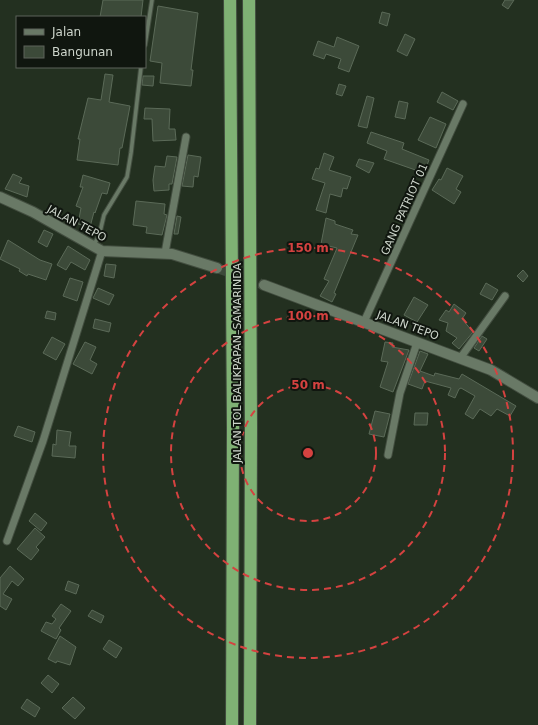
<svg xmlns="http://www.w3.org/2000/svg" width="538" height="725" viewBox="0 0 538 725" font-family="'DejaVu Sans',sans-serif">
  <style>
    .building { fill: #3c4a39; stroke: #5b6a58 }
    .lines { fill: none; stroke-linecap: round; stroke-linejoin: round }
    .secondary-tunnel { stroke: #3c493a; stroke-width: 10; stroke-dasharray: 10 5; stroke-linecap: butt }
    .lane-casing { stroke: #424d3f; stroke-width: 5.5 }
    .street-casing { stroke: #424d3f; stroke-width: 9 }
    .secondary-casing { stroke: #424d3f; stroke-width: 12 }
    .highway-casing { stroke: #424d3f; stroke-width: 14 }
    .lane { stroke: #697966; stroke-width: 3.5 }
    .street { stroke: #697966; stroke-width: 7 }
    .secondary { stroke: #697966; stroke-width: 10 }
    .highway { stroke: #7fb174; stroke-width: 12 }
    .ring { fill: none; stroke: #d54240; stroke-width: 2; stroke-dasharray: 7 5 }
    .labels { text-anchor: middle; stroke-width: 4; stroke-linejoin: round; paint-order: stroke }
    .street-label { font-size: 11px; fill: #cdd5cb; stroke: #10160f }
    .centre { fill: #d54240; stroke: #10160f; stroke-width: 2 }
    .ring-label { font-size: 12px; text-anchor: middle; font-weight: bold; fill: #d54240; stroke: #10160f; stroke-width: 4; stroke-linejoin: round; paint-order: stroke }
  </style>
  <rect width="100%" height="100%" fill="#233020"/>
  <!-- building -->
  <g class="building">
    <polygon points="103,0 143,0 141,17 100,17"/>
    <polygon points="505,0 514,0 508,9 502,5"/>
    <polygon points="158,6 198,13 191,70 193,70 191,86 160,83 162,63 150,61"/>
    <polygon points="382,12 390,14 387,26 379,23"/>
    <polygon points="405,34 415,39 407,56 397,51"/>
    <polygon points="337,37 359,46 349,72 338,68 341,59 326,54 324,59 313,55 318,41 334,47"/>
    <polygon points="105,74 113,75 109,102 130,106 122,148 120,148 118,165 77,160 80,139 78,139 88,98 101,100"/>
    <polygon points="143,76 154,76 153,86 142,85"/>
    <polygon points="339,84 346,86 342,96 336,94"/>
    <polygon points="442,92 458,101 453,110 437,102"/>
    <polygon points="367,96 374,98 367,128 358,126"/>
    <polygon points="399,101 408,103 405,119 395,117"/>
    <polygon points="145,108 170,109 169,129 175,129 176,140 153,141 152,119 144,119"/>
    <polygon points="430,117 446,124 436,148 418,140"/>
    <polygon points="371,132 404,143 402,149 429,160 424,173 384,159 387,151 367,143"/>
    <polygon points="324,153 334,157 329,170 351,177 347,189 343,188 341,197 330,194 326,213 316,210 325,183 312,179 316,168 319,169"/>
    <polygon points="188,155 201,157 198,177 194,176 193,187 182,186"/>
    <polygon points="167,156 177,157 172,184 169,184 169,190 154,191 153,180 155,166 165,167"/>
    <polygon points="359,159 374,163 369,173 356,166"/>
    <polygon points="447,168 463,176 456,189 461,192 454,204 432,190 439,179 441,180"/>
    <polygon points="13,174 22,178 19,183 29,186 27,197 5,189"/>
    <polygon points="83,175 110,183 107,194 102,193 95,213 94,212 90,227 78,224 81,208 76,206 83,187 80,187"/>
    <polygon points="136,201 165,204 164,214 167,215 162,235 146,233 147,227 133,225"/>
    <polygon points="177,216 181,217 178,234 174,234"/>
    <polygon points="326,218 335,221 335,224 353,230 351,234 358,235 334,293 336,294 332,302 320,296 329,281 324,279 337,248 321,244"/>
    <polygon points="44,230 53,234 47,247 38,242"/>
    <polygon points="8,240 40,260 52,264 46,280 28,274 27,276 19,271 20,269 0,259"/>
    <polygon points="68,246 90,260 85,270 71,262 66,270 57,265"/>
    <polygon points="106,264 116,265 114,278 104,276"/>
    <polygon points="523,270 528,276 523,282 517,276"/>
    <polygon points="70,278 83,282 77,301 63,296"/>
    <polygon points="486,283 498,290 492,300 480,294"/>
    <polygon points="98,288 114,295 109,305 93,298"/>
    <polygon points="414,297 428,305 417,322 404,315"/>
    <polygon points="454,304 466,313 462,319 473,332 459,349 452,343 457,338 446,331 448,323 439,320 446,310 449,312"/>
    <polygon points="47,311 56,313 55,320 45,318"/>
    <polygon points="95,319 111,323 109,332 93,328"/>
    <polygon points="482,336 487,339 479,351 474,348"/>
    <polygon points="52,337 65,344 56,360 43,353"/>
    <polygon points="85,342 96,347 90,360 97,364 92,374 73,364"/>
    <polygon points="385,342 393,343 392,347 409,350 393,392 380,387 388,362 381,361"/>
    <polygon points="420,351 428,354 420,371 434,376 435,373 459,379 462,374 516,406 510,416 497,409 491,416 480,409 473,419 465,414 475,396 461,388 459,389 455,398 448,395 451,388 425,381 422,389 408,384"/>
    <polygon points="375,411 390,414 384,437 369,434"/>
    <polygon points="415,413 428,413 427,425 414,425"/>
    <polygon points="18,426 35,432 32,442 14,436"/>
    <polygon points="57,430 71,432 69,446 76,446 75,458 52,456 53,444 56,445"/>
    <polygon points="35,513 47,523 41,531 29,521"/>
    <polygon points="35,528 45,537 36,547 39,550 31,560 17,549"/>
    <polygon points="10,566 24,579 18,586 12,581 3,594 12,599 6,610 0,606 0,578"/>
    <polygon points="68,581 79,585 76,594 65,590"/>
    <polygon points="61,604 71,611 59,628 61,630 56,639 41,631 46,622 52,624 56,619 52,616"/>
    <polygon points="92,610 104,616 101,623 88,616"/>
    <polygon points="60,636 76,647 70,665 57,661 56,663 48,659"/>
    <polygon points="109,640 122,648 116,658 103,649"/>
    <polygon points="48,675 59,684 52,693 41,683"/>
    <polygon points="73,697 85,708 75,719 62,708"/>
    <polygon points="27,699 40,708 35,717 21,708"/>
  </g>
  <g class="lines">
    <!-- secondary-tunnel -->
    <polyline class="secondary-tunnel" points="217,268 264,285"/>
    <defs>
      <g id="lane">
        <polyline points="145,45 152,0"/>
        <polyline points="93,246 99,236 104,215 127,177 131,153 141,67"/>
      </g>
      <g id="street">
        <polyline points="165,253 186,137"/>
        <polyline points="364,322 463,104"/>
        <polyline points="461,357 505,296"/>
        <polyline points="388,455 400,393 417,343"/>
        <polyline points="7,541 43,441 102,251"/>
      </g>
      <g id="secondary">
        <polyline points="0,197 33,212 102,251 172,254 217,268"/>
        <polyline points="264,285 491,370 538,398"/>
      </g>
      <g id="highway">
        <polyline points="230,0 233,428 232,725"/>
        <polyline points="249,0 251,428 250,725"/>
      </g>
    </defs>
    <!-- lane casing -->
    <use href="#lane" class="lane-casing"/>
    <!-- street casing -->
    <use href="#street" class="street-casing"/>
    <!-- secondary casing -->
    <use href="#secondary" class="secondary-casing"/>
    <!-- highway casing -->
    <use href="#highway" class="highway-casing"/>
    <!-- lane -->
    <use href="#lane" class="lane"/>
    <!-- street -->
    <use href="#street" class="street"/>
    <!-- secondary -->
    <use href="#secondary" class="secondary"/>
    <!-- highway -->
    <use href="#highway" class="highway"/>
  </g>
  <!-- distance rings -->
  <g class="ring">
    <circle cx="308" cy="453" r="68"/>
    <circle cx="308" cy="453" r="137"/>
    <circle cx="308" cy="453" r="205"/>
  </g>
  <g class="labels">
    <!-- street labels -->
    <g class="street-label">
      <text transform="translate(404 209) rotate(-66)" y="4">GANG PATRIOT 01</text>
      <text transform="translate(77 223) rotate(28)" y="4">JALAN TEPO</text>
      <text transform="translate(408 325) rotate(20)" y="4">JALAN TEPO</text>
      <text transform="translate(237 363) rotate(-90)" y="4">JALAN TOL BALIKPAPAN–SAMARINDA</text>
    </g>
  </g>
  <circle cx="308" cy="453" r="6" class="centre"/>
  <g class="ring-label">
    <text x="308" y="252">150 m</text>
    <text x="308" y="320">100 m</text>
    <text x="308" y="389">50 m</text>
  </g>
  <!-- legend -->
  <rect x="16" y="16" width="130" height="52" fill="#10160f" stroke="#5c625a"/>
  <rect x="24" y="29" width="20" height="6" fill="#697966" stroke="#5c625a"/>
  <text x="52" y="36" font-size="12" fill="#cdd5cb">Jalan</text>
  <rect x="24" y="46" width="20" height="12" fill="#3c4a39" stroke="#5c625a"/>
  <text x="52" y="56" font-size="12" fill="#cdd5cb">Bangunan</text>
</svg>
